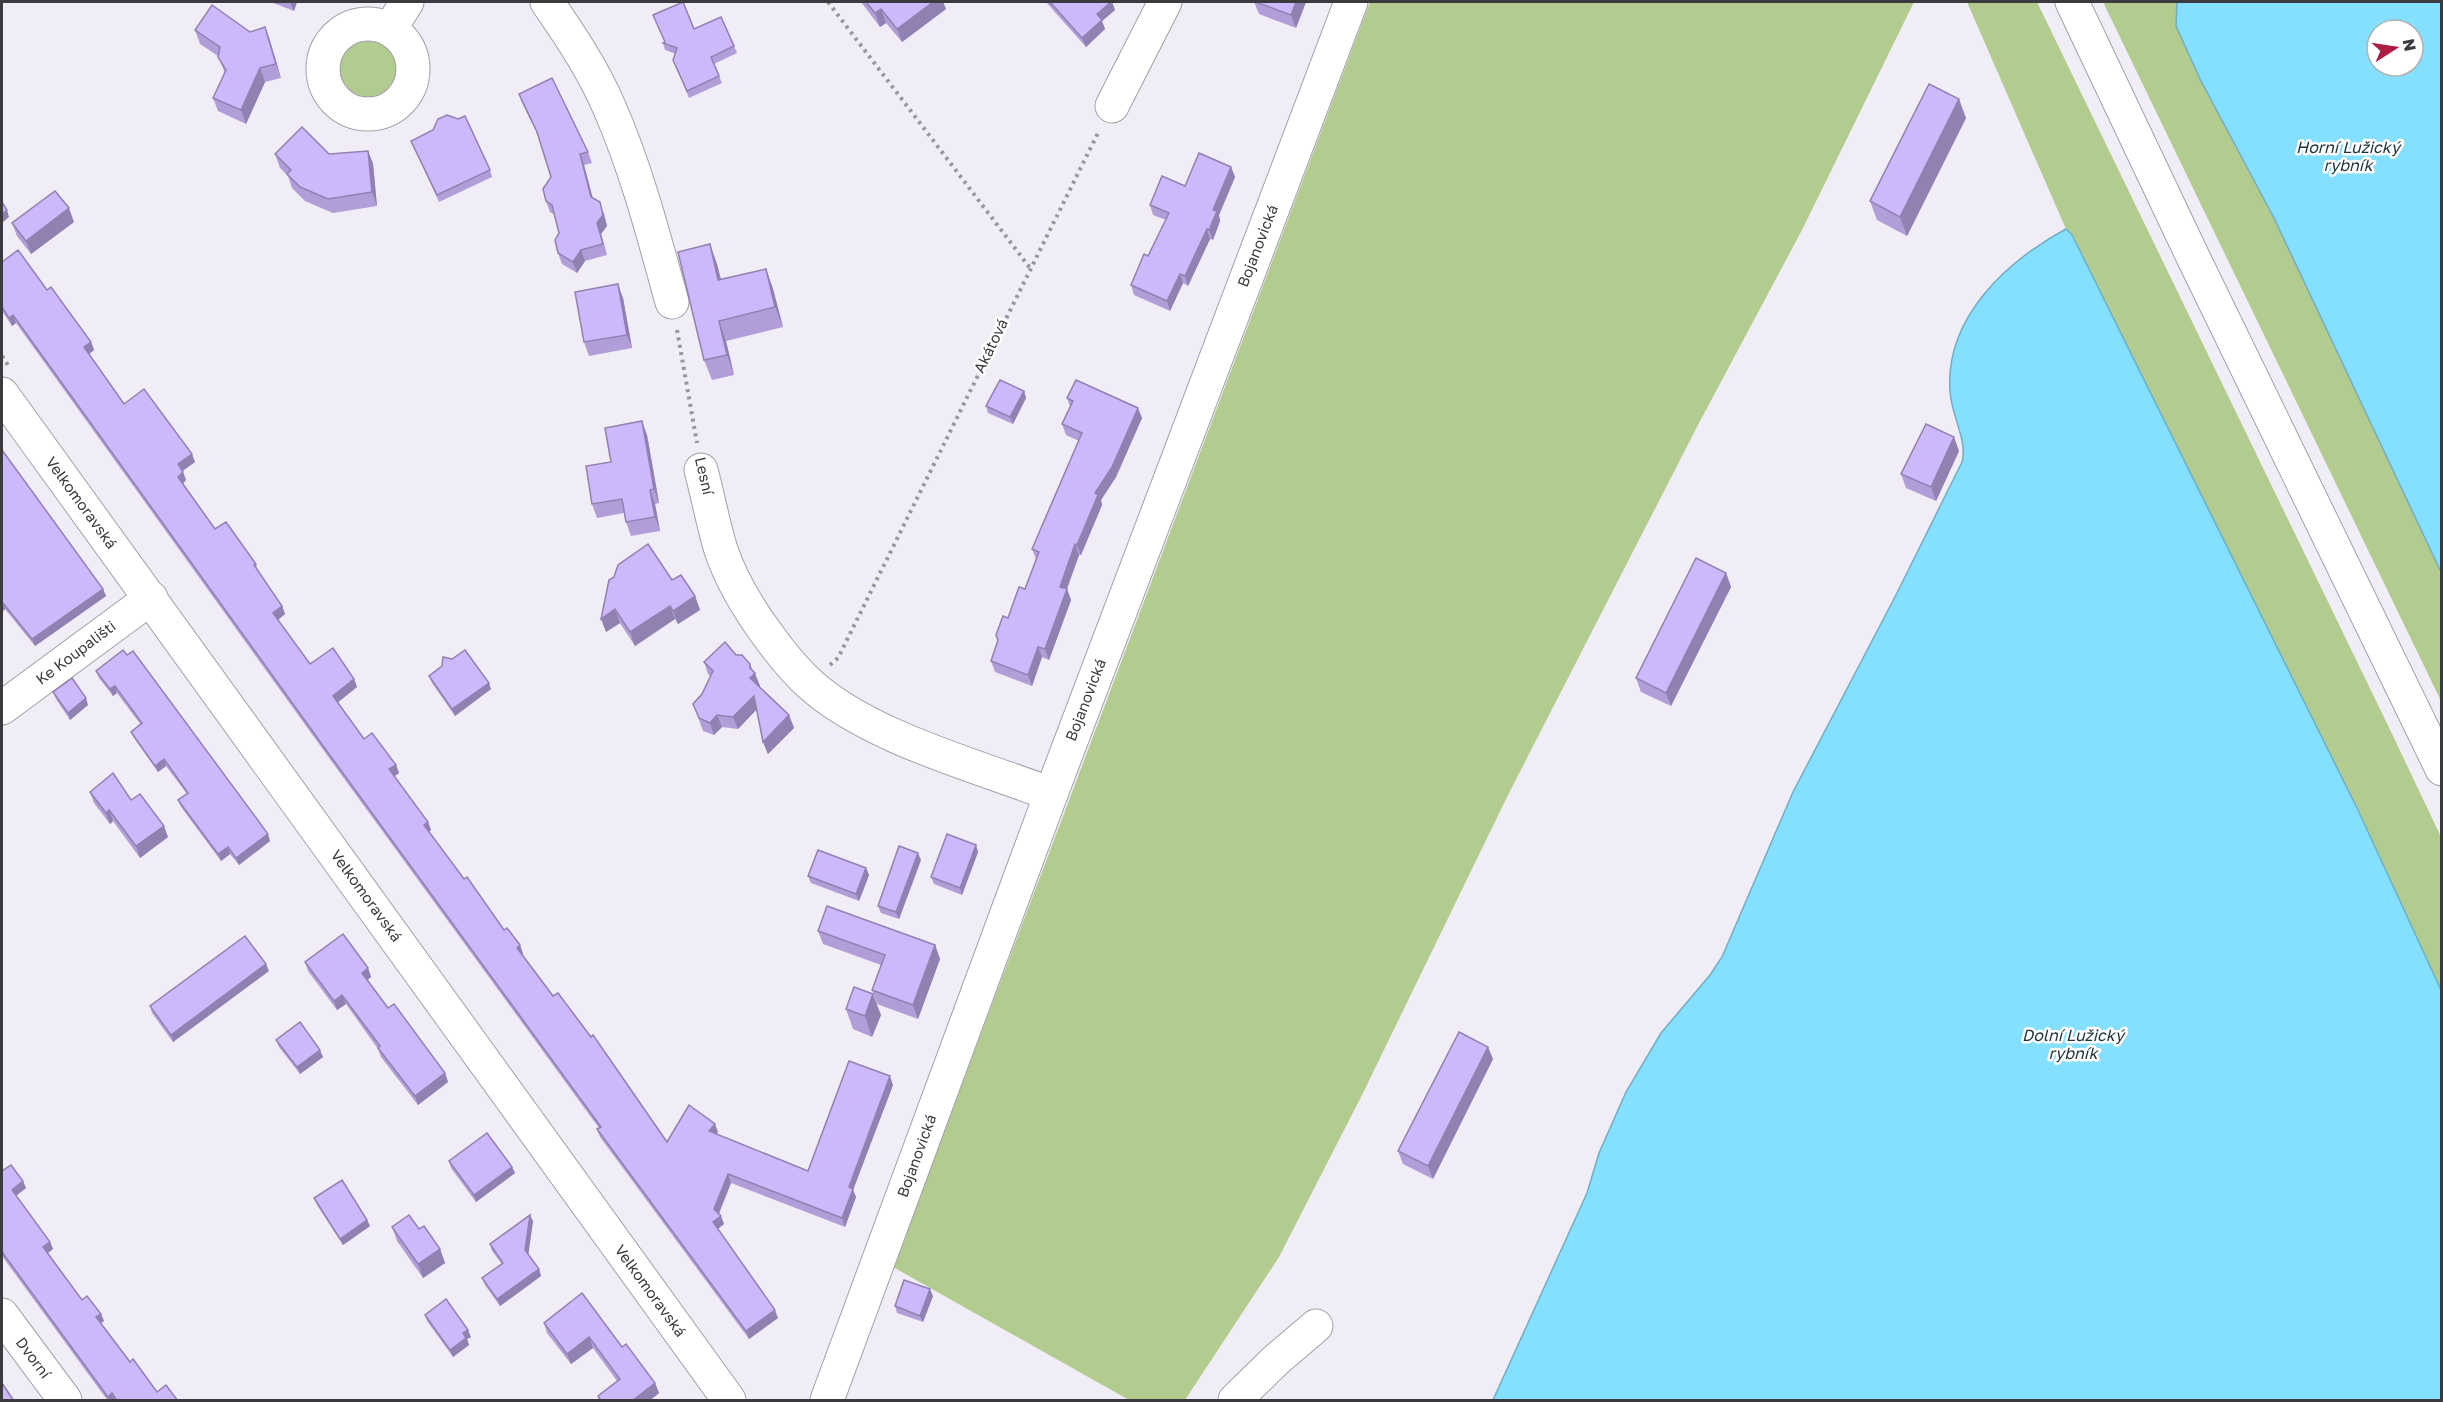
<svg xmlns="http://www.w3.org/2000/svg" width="2443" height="1402" viewBox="0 0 2443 1402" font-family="'Golos Text',sans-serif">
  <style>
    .green { fill: #b2cb8f }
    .water { fill: #85dffe; stroke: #6faec4; stroke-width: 1.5; fill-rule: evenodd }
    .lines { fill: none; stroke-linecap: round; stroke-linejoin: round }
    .minor-casing { stroke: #a2a0a8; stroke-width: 35 }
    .major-casing { stroke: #a2a0a8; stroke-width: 35 }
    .path { stroke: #98969d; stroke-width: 4; stroke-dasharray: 3 4.5; stroke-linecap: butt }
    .minor { stroke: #fff; stroke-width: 33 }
    .major { stroke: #fff; stroke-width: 33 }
    .wall { fill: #b19ed9 }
    .shaded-wall { fill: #9081b0 }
    .building { fill: #ceb8fc; stroke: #9081b0; stroke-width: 1.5 }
    .labels { text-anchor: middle; stroke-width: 5; stroke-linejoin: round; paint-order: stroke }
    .street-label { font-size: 15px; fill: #3b3a3e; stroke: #fff }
    .water-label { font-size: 16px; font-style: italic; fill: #1e333a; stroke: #fff }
  </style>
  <rect width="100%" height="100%" fill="#f0edf6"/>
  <!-- green -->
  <g class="green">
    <polygon points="1370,2 1914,2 1802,230 1699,423 1508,795 1362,1095 1279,1257 1185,1400 1129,1400 893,1267"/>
    <polygon points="1967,2 2037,2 2394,738 2441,837 2441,990 2357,808 2072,235 2066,229"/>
    <polygon points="2103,2 2177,2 2176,26 2200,79 2274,218 2441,572 2441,701"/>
    <circle cx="369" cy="69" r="38"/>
  </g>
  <!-- water -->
  <g class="water">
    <path d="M2177,2H2441V572L2274,218L2200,79L2176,26ZM2377,30H2413V66H2377Z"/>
    <path d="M2066,229L2072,235L2357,808L2441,990V1400H1493L1587,1193L1599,1153L1626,1092L1661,1033L1710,975L1722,957L1793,792L1897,593L1962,462C1968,441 1951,415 1950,391C1945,317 2007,261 2066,229Z"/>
  </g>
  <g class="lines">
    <defs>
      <g id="minor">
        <path d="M547,2C570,35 594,71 610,109C637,171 654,237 672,302"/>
        <circle cx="368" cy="69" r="45"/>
        <polyline points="390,29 407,2"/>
        <polyline points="1112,106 1165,2"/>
        <polyline points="2,394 729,1400"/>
        <path d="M701,470C708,496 713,524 721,550C731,580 748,608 767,634C780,652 794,670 811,685C869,737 977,766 1051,794"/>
        <polyline points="2,708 151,598"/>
        <polyline points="2,1315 65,1400"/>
        <polyline points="827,1400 1051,794 1351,2"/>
        <polyline points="1235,1400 1276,1360 1316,1326"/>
      </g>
      <polyline id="major" points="2072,2 2193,257 2442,769"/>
    </defs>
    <!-- minor casing -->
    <use href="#minor" class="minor-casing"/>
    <!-- major casing -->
    <use href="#major" class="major-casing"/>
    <!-- path -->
    <g class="path">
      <polyline points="828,2 1030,268"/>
      <polyline points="677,330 697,443"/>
      <polyline points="2,356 8,365"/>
      <polyline points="830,665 838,658 1099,131"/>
    </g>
    <!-- minor -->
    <use href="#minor" class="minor"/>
    <!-- major -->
    <use href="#major" class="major"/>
  </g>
  <!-- wall -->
  <g class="wall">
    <polygon points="271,2 297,2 294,11"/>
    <polygon points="861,2 943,2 946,9 902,42 886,23 880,27"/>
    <polygon points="1046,2 1112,2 1115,10 1102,21 1105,29 1086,47"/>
    <polygon points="1254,2 1306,2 1296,28 1259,14"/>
    <polygon points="653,15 694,29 734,46 737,53 714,64 722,83 689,98 676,67 676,54 665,50 663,43 665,42"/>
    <polygon points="265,27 270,41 281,78 265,82 246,124 218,111 213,98 225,73 218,56 200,44 195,30 250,32"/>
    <polygon points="519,94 588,152 592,163 584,165 593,198 604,213 607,226 601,234 607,255 585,261 577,273 562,264 558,253 559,233 555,215 550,212 546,201 551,177 540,139 523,105"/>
    <polygon points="1966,118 1907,236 1877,220 1870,201"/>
    <polygon points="411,141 490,170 492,177 439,202"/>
    <polygon points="368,151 373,164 377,206 333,213 305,201 292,188 288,176 280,168 275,154 329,154"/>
    <polygon points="1231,167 1235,177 1219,215 1220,221 1213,240 1210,239 1188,286 1183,283 1170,311 1134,295 1131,285 1148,256 1166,220 1153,215 1150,205 1185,186"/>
    <polygon points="74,222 31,254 17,236 12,223"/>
    <polygon points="2,262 47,290 91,342 94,350 89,354 124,404 195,462 182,471 186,480 183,484 215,529 256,564 258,572 282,606 285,614 278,620 310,664 354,679 357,687 337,702 364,739 396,765 399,773 394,776 428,822 431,830 429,832 464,879 504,930 520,945 523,954 522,954 553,996 667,1142 718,1132 716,1134 808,1171 893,1085 853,1190 856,1197 845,1227 731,1183 719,1214 724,1224 718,1229 778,1318 749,1339 600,1137 597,1129 599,1128 332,762 16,323 12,326 2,311"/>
    <polygon points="717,264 721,280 766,269 773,289 783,327 726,341 734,375 712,380 704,360"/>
    <polygon points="623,298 632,348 589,356 584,342"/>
    <polygon points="1024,391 1026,398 1013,424 988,413 986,406"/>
    <polygon points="1067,398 1142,418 1116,477 1101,500 1102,505 1081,555 1079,555 1067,589 1071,600 1049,660 1042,657 1032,686 995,672 991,661 1008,618 1025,589 1036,559 1032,549 1079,441 1066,435 1062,424 1070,406"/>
    <polygon points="647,435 659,503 655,504 660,531 631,536 626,522 624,513 597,518 592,504 611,462"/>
    <polygon points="2,450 103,589 106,596 35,646 5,609 2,612"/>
    <polygon points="1959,451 1936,501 1906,488 1901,474"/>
    <polygon points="1726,573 1731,587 1671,706 1641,692 1636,678"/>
    <polygon points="609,580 672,580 695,596 700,610 678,624 675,619 635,646 620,623 606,632"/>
    <polygon points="127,655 270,841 239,865 230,854 221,861 181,807 178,800 187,794 166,766 158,772 134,738 131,732 141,725 117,693 113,696 99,678 96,671"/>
    <polygon points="704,662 752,670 760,686 759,686 789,715 794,728 768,754 763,742 757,709 738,729 722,727 714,735 703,731 693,704 702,694 710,676 708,674"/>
    <polygon points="429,676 491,689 455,716 432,683"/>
    <polygon points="53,692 88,705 70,720 56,699"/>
    <polygon points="90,792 131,800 168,837 140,858 113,821 110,824 94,803"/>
    <polygon points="976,845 978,852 962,895 934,884 931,877"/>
    <polygon points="921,860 899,919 881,913 878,906"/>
    <polygon points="866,868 869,875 859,901 811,883 808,876"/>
    <polygon points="818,931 935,945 940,959 918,1019 877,1004 872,990 881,965 823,944"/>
    <polygon points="305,962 368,968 371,977 367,980 388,1008 445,1073 448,1082 418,1105 381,1057 378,1049 346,1004 337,1010 308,971"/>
    <polygon points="269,971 173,1042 152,1013 150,1006"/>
    <polygon points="846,1009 881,1015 872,1037 853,1029"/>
    <polygon points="276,1040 323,1057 300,1074 279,1047"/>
    <polygon points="1493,1059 1433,1179 1403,1164 1398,1151"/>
    <polygon points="449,1161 512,1167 515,1173 476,1202 451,1168"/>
    <polygon points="2,1171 26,1188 16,1196 50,1242 53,1249 48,1253 82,1300 101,1314 104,1321 101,1323 130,1362 157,1392 178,1401 108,1401 2,1256"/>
    <polygon points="314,1198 367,1220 370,1226 343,1245 317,1205"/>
    <polygon points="533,1221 528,1254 539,1269 541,1276 500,1306 485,1285 482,1278 502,1264 492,1251 490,1244"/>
    <polygon points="392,1227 419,1229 440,1249 445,1263 423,1278 397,1241"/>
    <polygon points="933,1296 923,1322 897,1313 895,1306"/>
    <polygon points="425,1315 471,1337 467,1339 469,1345 453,1357 427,1321"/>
    <polygon points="544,1323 622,1347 655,1383 659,1393 649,1401 599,1401 598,1396 617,1381 593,1348 571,1364 547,1333"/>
  </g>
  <!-- shaded-wall -->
  <g class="shaded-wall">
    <polygon points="290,2 297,2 294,11"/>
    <polygon points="933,2 943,2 946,9 902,42 897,29"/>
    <polygon points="1111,2 1112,2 1115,10 1102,21 1105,29 1086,47 1082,38 1097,14"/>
    <polygon points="1296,2 1306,2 1296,28 1291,15"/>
    <polygon points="881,9 886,23 880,27 875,13"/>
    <polygon points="265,27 270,41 281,78 276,64"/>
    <polygon points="260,68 265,82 246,124 241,110"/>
    <polygon points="1959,99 1966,118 1907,236 1900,217"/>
    <polygon points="368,151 373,164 377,206 372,192"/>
    <polygon points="580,154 584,165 595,208 591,197"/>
    <polygon points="1231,167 1235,177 1219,215 1220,221 1213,240 1209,230 1213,210"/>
    <polygon points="600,202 607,226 601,234 607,255 597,223"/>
    <polygon points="69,208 74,222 31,254 26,241"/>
    <polygon points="7,210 9,217 2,223 2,214"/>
    <polygon points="1207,229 1210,239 1188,286 1185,276"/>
    <polygon points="710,244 717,264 726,300 718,280"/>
    <polygon points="581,250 585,261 577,273 573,262"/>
    <polygon points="766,269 773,289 783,327 775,307"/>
    <polygon points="1180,274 1183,283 1170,311 1167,301"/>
    <polygon points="618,284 623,298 632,348 627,335"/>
    <polygon points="13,315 16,323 12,326 9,318"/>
    <polygon points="719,321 726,341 734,375 727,355"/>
    <polygon points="91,342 94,350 87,356 84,347"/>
    <polygon points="1024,391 1026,398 1013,424 1010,417"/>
    <polygon points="1138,408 1142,418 1116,477 1101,500 1102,505 1081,555 1077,545 1095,493"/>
    <polygon points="642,421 647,435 659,503 654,489"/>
    <polygon points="1954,437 1959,451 1936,501 1931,487"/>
    <polygon points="192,454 195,462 181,472 178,464"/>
    <polygon points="183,472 186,480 181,485 178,477"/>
    <polygon points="650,490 655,504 660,531 655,517"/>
    <polygon points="1075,544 1079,555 1064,597 1060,587"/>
    <polygon points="1726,573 1731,587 1671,706 1666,693"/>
    <polygon points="103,589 106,596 35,646 32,639"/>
    <polygon points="1067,589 1071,600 1049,660 1045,649"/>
    <polygon points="695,596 700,610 678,624 673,611"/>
    <polygon points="3,603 5,609 2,612 2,604"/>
    <polygon points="282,606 285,614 276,621 273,613"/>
    <polygon points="670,606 675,619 635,646 630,632"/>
    <polygon points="615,609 620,623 606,632 601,619"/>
    <polygon points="1038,647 1042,657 1032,686 1028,675"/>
    <polygon points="750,664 754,674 755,673 760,686 754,690 750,678"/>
    <polygon points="354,679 357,687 336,704 333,696"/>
    <polygon points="489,683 491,689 455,716 452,709"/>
    <polygon points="115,686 117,693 113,696 110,689"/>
    <polygon points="754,696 758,708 738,729 733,717"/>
    <polygon points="86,698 88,705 70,720 68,713"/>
    <polygon points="717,715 722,727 714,735 710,723"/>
    <polygon points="789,715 794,728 768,754 763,742"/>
    <polygon points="164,759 166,766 158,772 155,766"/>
    <polygon points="396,765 399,773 392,778 389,769"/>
    <polygon points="109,810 113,821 110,824 106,813"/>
    <polygon points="428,822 431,830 427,833 424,825"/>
    <polygon points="164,826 168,837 140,858 136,846"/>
    <polygon points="268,834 270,841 239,865 236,858"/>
    <polygon points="976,845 978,852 962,895 960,888"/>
    <polygon points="228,847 230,854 221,861 218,854"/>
    <polygon points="918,853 921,860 899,919 896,912"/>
    <polygon points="866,868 869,875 859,901 856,894"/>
    <polygon points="520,945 523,954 520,956 517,948"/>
    <polygon points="935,945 940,959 918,1019 913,1005"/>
    <polygon points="266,964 269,971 173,1042 171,1035"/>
    <polygon points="368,968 371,977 365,982 362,973"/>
    <polygon points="873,994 881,1015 872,1037 865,1016"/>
    <polygon points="342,995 346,1004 337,1010 334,1001"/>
    <polygon points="1488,1047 1493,1059 1433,1179 1428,1166"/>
    <polygon points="320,1050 323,1057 300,1074 297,1067"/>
    <polygon points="445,1073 448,1082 418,1105 415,1096"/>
    <polygon points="890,1076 893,1085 853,1190 856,1197 845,1227 842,1218 849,1187"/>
    <polygon points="715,1124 718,1132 712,1140 709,1131"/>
    <polygon points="512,1167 515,1173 476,1202 474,1195"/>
    <polygon points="728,1174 731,1183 717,1217 714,1209"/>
    <polygon points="23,1181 26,1188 14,1197 12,1190"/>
    <polygon points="530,1215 533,1221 528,1257 525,1250"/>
    <polygon points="721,1216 724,1224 716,1230 713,1222"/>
    <polygon points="367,1220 370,1226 343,1245 340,1239"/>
    <polygon points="50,1242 53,1249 46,1254 43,1247"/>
    <polygon points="440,1249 445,1263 423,1278 418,1264"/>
    <polygon points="539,1269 541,1276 500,1306 497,1299"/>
    <polygon points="930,1289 933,1296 923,1322 920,1316"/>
    <polygon points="775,1310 778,1318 749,1339 746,1331"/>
    <polygon points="101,1314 104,1321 99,1324 96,1317"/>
    <polygon points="468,1330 471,1337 467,1339 469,1345 453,1357 450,1350 463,1333"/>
    <polygon points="589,1337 593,1348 571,1364 567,1354"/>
    <polygon points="655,1383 659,1393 649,1401 632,1401"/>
    <polygon points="112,1393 115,1401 109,1401 108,1397"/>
  </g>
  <!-- building -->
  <g class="building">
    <polygon points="683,2 694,29 721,17 734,46 711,57 719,76 687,91 673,60 677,48 663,43 665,42 653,15"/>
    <polygon points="866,2 933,2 897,29 881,9 875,13"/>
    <polygon points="1050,2 1111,2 1097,14 1102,20 1082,38"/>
    <polygon points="1256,2 1296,2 1291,15"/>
    <polygon points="212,5 250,32 265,27 276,64 260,68 241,110 213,98 226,70 218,57 220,47 195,30"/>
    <polygon points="552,78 588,152 580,154 591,197 600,202 603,215 597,223 603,244 581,250 573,262 558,253 555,240 559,233 552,205 546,201 543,189 551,177 537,132 519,94"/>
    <polygon points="1929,84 1959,99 1900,217 1870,201"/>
    <polygon points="447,115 458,119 465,116 490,170 437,195 411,141 433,130 438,119"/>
    <polygon points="302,127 329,154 368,151 372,192 328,199 300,187 287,174 291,170 275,154"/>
    <polygon points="1199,153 1231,167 1213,210 1217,211 1209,230 1207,229 1185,276 1180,274 1167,301 1131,285 1144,254 1148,256 1169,213 1150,205 1162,176 1185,186"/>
    <polygon points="55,191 69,208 26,241 12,223"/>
    <polygon points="2,202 7,210 2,214"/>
    <polygon points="710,244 718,280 766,269 775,307 719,321 727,355 704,360 678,252"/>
    <polygon points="18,250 47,290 51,287 91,342 84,347 124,404 144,389 192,454 178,464 183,472 178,477 215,529 226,522 256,564 254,565 282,606 273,613 310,664 333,648 354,679 333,696 364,739 372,733 396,765 389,769 428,822 424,825 464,879 467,877 504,930 507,928 520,945 517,948 553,996 558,993 591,1037 593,1035 667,1142 689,1105 715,1124 709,1131 808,1171 849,1061 890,1076 849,1187 853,1189 842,1218 728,1174 714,1209 721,1216 713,1222 775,1310 746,1331 597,1129 601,1127 329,754 13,315 9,318 2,307 2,262"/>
    <polygon points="618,284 627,335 584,342 575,292"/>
    <polygon points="1000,380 1024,391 1010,417 986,406"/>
    <polygon points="1076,380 1138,408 1112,467 1095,493 1098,495 1077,545 1075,544 1060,587 1067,589 1045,649 1038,647 1028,675 991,661 998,640 996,635 1003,616 1008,618 1019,587 1025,589 1039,552 1032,549 1082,433 1062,424 1073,401 1067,398"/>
    <polygon points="642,421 654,489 650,490 655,517 626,522 622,499 592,504 586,466 611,462 605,428"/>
    <polygon points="1926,424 1954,437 1931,487 1901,474"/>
    <polygon points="2,450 103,589 32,639 3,603 2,604"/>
    <polygon points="648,544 672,580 681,575 695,596 673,611 670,606 630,632 615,609 601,619 609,580 614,577 618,565"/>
    <polygon points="1696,558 1726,573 1666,693 1636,678"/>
    <polygon points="725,642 736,655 742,655 750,664 750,668 755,673 750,678 789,715 763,742 754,696 733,717 717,715 710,723 699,718 693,704 702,694 713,671 704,662"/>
    <polygon points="123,650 127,655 133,651 268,834 236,858 228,847 218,854 178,800 188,793 164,759 155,766 131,732 142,723 115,686 110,689 96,671"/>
    <polygon points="465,650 489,683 452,709 429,676 442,666 443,657 452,659"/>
    <polygon points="72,678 86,698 68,713 53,692"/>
    <polygon points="113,773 131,800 140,794 164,826 136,846 109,810 106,813 90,792"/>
    <polygon points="947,834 976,845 960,888 931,877"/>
    <polygon points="899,846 918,853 896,912 878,906"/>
    <polygon points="818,850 866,868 856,894 808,876"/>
    <polygon points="827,906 935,945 913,1005 872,990 885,955 818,931"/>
    <polygon points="343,934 368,968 362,973 388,1008 394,1004 445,1073 415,1096 378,1048 380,1046 342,995 334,1001 305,962"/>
    <polygon points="245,936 266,964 171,1035 150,1006"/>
    <polygon points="854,987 873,994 865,1016 846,1009"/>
    <polygon points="300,1022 320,1050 297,1067 276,1040"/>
    <polygon points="1459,1032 1488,1047 1428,1166 1398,1151"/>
    <polygon points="487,1133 512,1167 474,1195 449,1161"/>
    <polygon points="11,1165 23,1181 12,1190 50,1242 43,1247 82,1300 87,1296 101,1314 96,1317 130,1362 133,1359 157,1392 166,1385 178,1401 117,1401 112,1393 108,1397 2,1252 2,1171"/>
    <polygon points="342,1180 367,1220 340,1239 314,1198"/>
    <polygon points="409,1215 419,1229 424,1226 440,1249 418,1264 392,1227"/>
    <polygon points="530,1215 525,1250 539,1269 497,1299 482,1278 503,1263 490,1244"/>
    <polygon points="904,1280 930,1289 920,1316 895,1306"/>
    <polygon points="582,1293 622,1347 626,1344 655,1383 632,1401 601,1401 598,1396 620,1379 589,1337 567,1354 544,1323"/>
    <polygon points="446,1299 468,1330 463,1333 466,1338 450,1350 425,1315"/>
    <polygon points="2,1383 14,1401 2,1401"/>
  </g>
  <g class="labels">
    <!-- street labels -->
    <g class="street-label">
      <text transform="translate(1258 246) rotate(-69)" y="5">Bojanovická</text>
      <text transform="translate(991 346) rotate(-64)" y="5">Akátová</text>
      <text transform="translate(704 476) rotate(77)" y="5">Lesní</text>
      <text transform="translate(81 503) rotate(54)" y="5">Velkomoravská</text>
      <text transform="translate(76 653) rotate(-37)" y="5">Ke Koupališti</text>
      <text transform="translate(1086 700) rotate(-69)" y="5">Bojanovická</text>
      <text transform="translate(366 896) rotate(54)" y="5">Velkomoravská</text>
      <text transform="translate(917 1156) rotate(-70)" y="5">Bojanovická</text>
      <text transform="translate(650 1291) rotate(54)" y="5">Velkomoravská</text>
      <text transform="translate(33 1358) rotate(53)" y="5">Dvorní</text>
    </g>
    <!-- water labels -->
    <g class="water-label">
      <text x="2348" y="153">Horní Lužický<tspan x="2348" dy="18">rybník</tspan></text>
      <text x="2073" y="1041">Dolní Lužický<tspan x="2073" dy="18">rybník</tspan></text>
    </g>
  </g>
  <!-- border -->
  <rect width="2443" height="1402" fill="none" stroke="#3b3a3e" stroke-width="6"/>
  <!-- north arrow -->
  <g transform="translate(2395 48) rotate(78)"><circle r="28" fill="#ffffff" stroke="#b1b0b2" stroke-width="1.5"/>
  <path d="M0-4.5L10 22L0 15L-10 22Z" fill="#ae1b43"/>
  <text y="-9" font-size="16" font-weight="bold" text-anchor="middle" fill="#3b3a3e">N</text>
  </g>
</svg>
